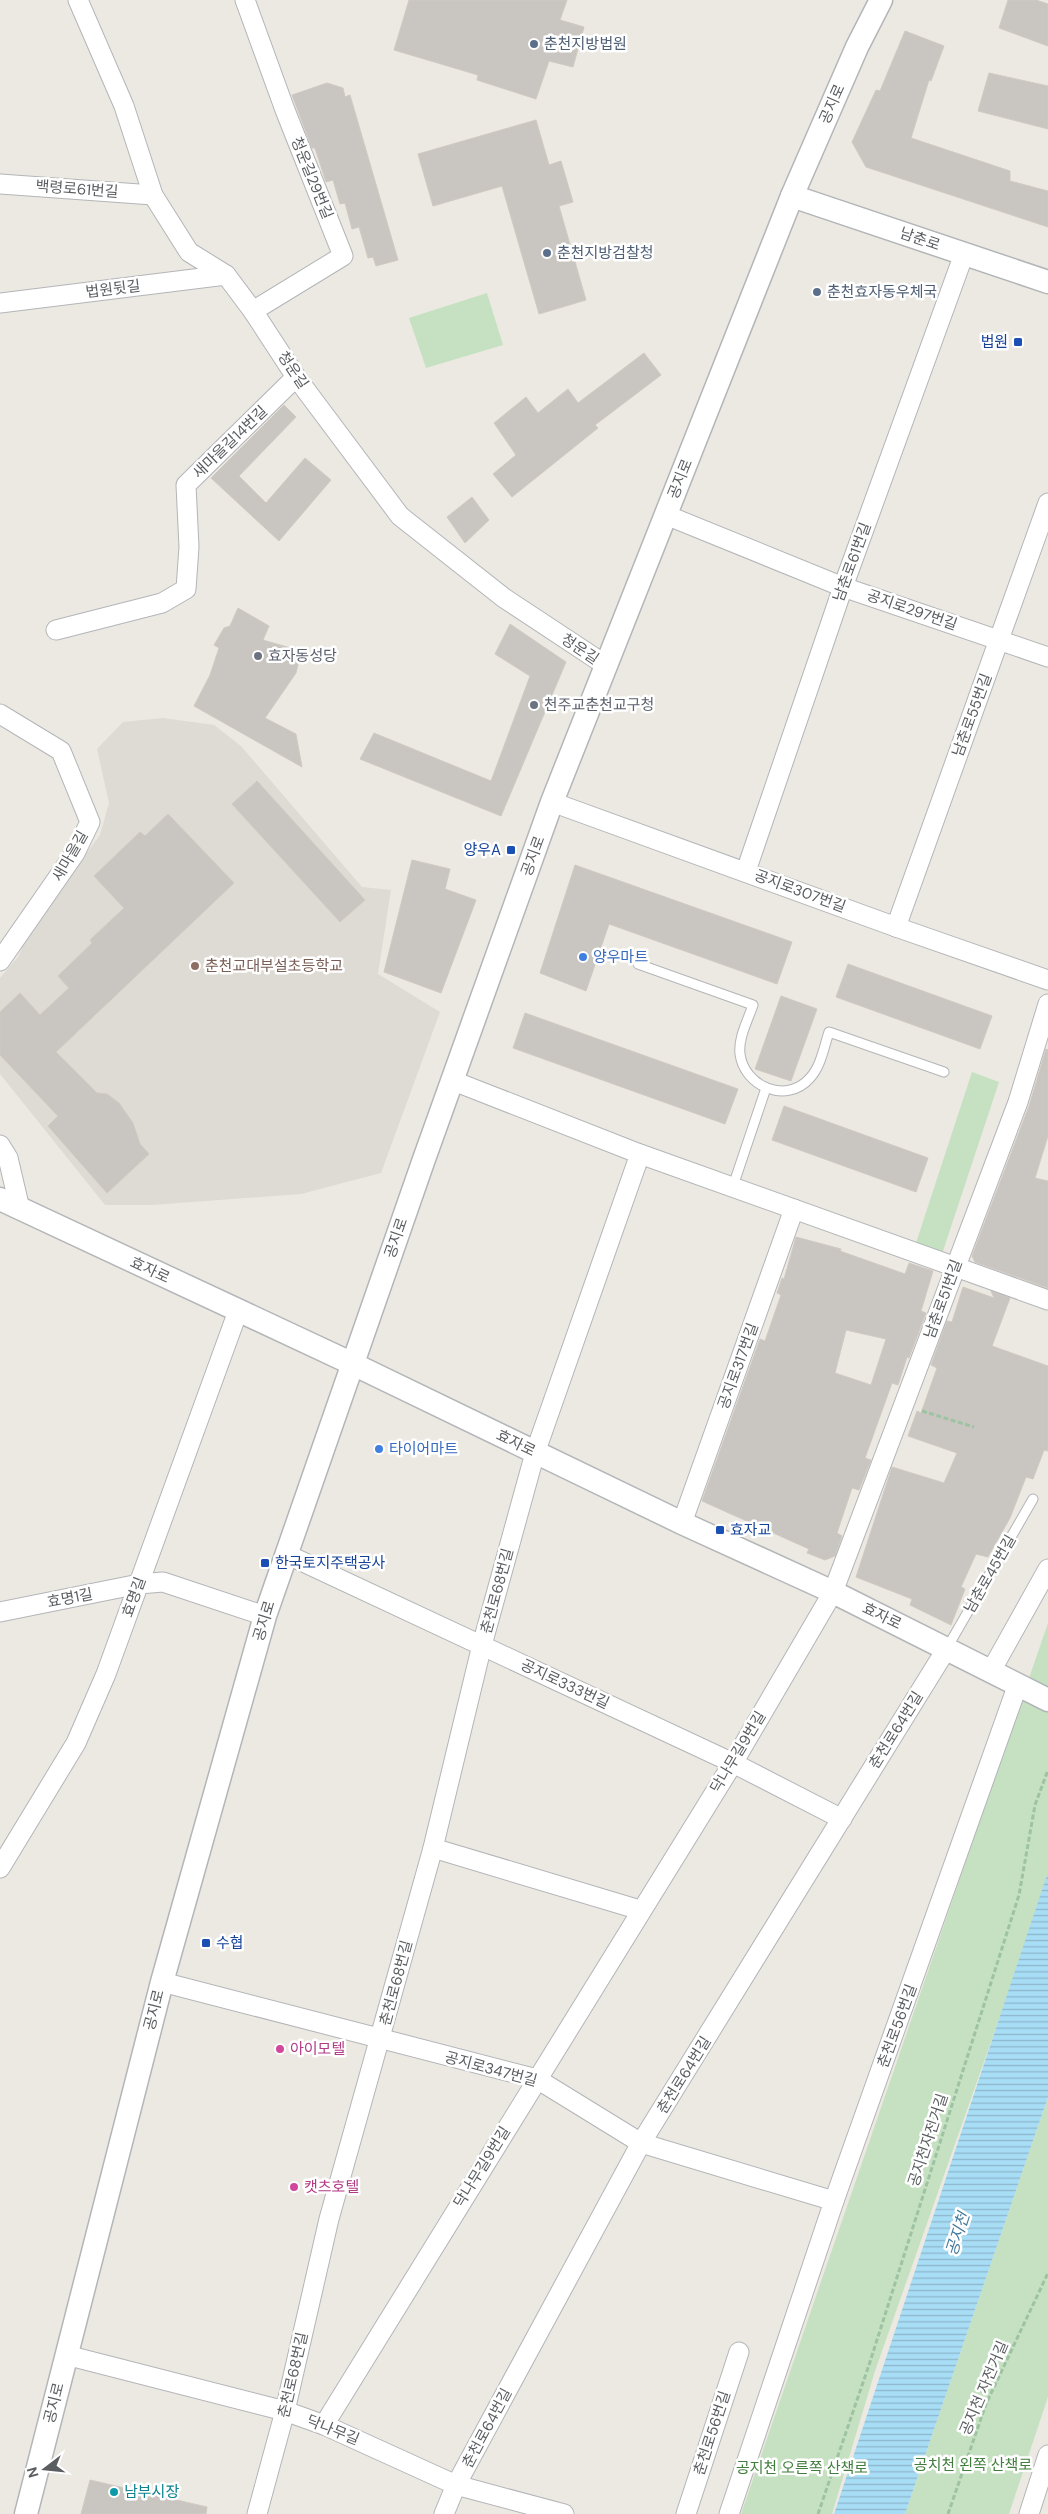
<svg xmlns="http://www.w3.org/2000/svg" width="1048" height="2514" viewBox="0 0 1048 2514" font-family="'DM Sans','Noto Sans KR',sans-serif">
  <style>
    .education { fill: #dedad4 }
    .green { fill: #c5e1c1 }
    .water { fill: url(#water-rules) }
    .building { fill: #c9c5c1; stroke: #d0cac1; fill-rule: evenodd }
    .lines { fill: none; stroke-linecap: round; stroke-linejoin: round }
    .service-casing { stroke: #b3b5b8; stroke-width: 11 }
    .minor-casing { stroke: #b3b5b8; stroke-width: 21 }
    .tertiary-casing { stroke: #b3b5b8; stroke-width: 25 }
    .path { stroke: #9dc3a3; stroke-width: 3; stroke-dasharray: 5 2.5; stroke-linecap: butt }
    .service { stroke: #fff; stroke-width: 9 }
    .minor { stroke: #fff; stroke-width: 19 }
    .tertiary { stroke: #fff; stroke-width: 22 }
    .service-dot { fill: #5c6f8a; stroke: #fff; stroke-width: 2 }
    .transit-dot { fill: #1a4fb4; stroke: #fff; stroke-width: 2 }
    .worship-dot { fill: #6b7280; stroke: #fff; stroke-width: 2 }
    .shop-dot { fill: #3f7fe0; stroke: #fff; stroke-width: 2 }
    .education-dot { fill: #8d6e63; stroke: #fff; stroke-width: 2 }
    .hotel-dot { fill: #d1479c; stroke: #fff; stroke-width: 2 }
    .culture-dot { fill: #0f9aa8; stroke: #fff; stroke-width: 2 }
    .labels { text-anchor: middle; stroke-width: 5; stroke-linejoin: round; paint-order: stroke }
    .service-label { font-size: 15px; fill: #4e5e75; stroke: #fff; text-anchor: start }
    .street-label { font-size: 15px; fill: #5b5e61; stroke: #fff }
    .transit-label { font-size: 15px; fill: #164399; stroke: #fff; text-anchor: start }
    .worship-label { font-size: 15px; fill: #5b616d; stroke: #fff; text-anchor: start }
    .shop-label { font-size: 15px; fill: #366cbe; stroke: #fff; text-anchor: start }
    .education-label { font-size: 15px; fill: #785e54; stroke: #fff; text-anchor: start }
    .hotel-label { font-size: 15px; fill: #b23c85; stroke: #fff; text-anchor: start }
    .park-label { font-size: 15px; fill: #417e3d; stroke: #fff }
    .culture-label { font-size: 15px; fill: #0d838f; stroke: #fff; text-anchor: start }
    .water-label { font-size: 16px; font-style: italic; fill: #457a9d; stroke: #fff }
  </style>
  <defs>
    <pattern id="water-rules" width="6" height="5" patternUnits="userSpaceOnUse" patternTransform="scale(1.25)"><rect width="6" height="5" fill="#a8ddf6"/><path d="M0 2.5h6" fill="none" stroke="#8cb6cb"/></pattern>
  </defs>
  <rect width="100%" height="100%" fill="#ece9e2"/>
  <!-- education -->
  <polygon class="education" points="163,718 214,725 241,746 362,887 391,890 378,974 440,1012 381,1173 301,1194 152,1205 105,1205 0,1074 0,978 18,957 33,923 100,835 109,803 97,749 123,722"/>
  <!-- green -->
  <g class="green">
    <polygon points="487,293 503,345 426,368 409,318"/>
    <polygon points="972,1072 999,1082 942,1254 915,1246"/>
    <polygon points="1048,1623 1048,1872 1029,1934 875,2371 832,2514 741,2514"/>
    <polygon points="1048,2097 1048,2397 1009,2514 905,2514"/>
  </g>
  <!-- water -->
  <polygon class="water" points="1048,1872 1048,2097 905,2514 834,2514"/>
  <!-- building -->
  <g class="building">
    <polygon points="409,0 567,0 560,20 584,27 573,67 549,61 536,99 477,80 478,75 394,50"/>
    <polygon points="1008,0 1036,0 1048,4 1048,46 999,28"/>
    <polygon points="905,31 944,46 931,81 929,80 911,138 1010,171 1010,181 1048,191 1048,227 866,167 852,142 876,90 880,91"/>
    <polygon points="989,73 1048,86 1048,129 978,111"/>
    <polygon points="327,83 343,88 345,97 350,95 398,260 376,266 373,257 368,258 359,227 352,229 345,203 340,204 333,180 326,182 315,148 312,148 292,95"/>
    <polygon points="536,120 549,165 561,161 573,202 559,206 586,300 539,314 502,186 433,206 418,154"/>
    <polygon points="644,353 661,375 595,425 598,428 512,497 493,474 516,455 494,423 526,397 538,413 568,389 578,403"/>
    <polygon points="284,405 296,417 239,476 266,503 305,458 331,480 279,541 211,478"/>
    <polygon points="472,497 489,520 465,543 447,517"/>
    <polygon points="238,608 269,626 263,640 301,651 296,673 265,718 296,734 302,767 194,706 210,675 219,648 214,645 224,628 230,626"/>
    <polygon points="510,624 566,662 501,816 360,759 374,733 491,781 530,676 495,654"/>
    <polygon points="257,781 365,900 340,922 232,804"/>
    <polygon points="168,814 234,883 56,1052 97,1093 107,1094 119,1103 133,1123 140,1144 149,1154 107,1193 48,1126 58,1116 0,1055 0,1012 20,993 40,1015 69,988 58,976 92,943 90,940 124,908 94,876 140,832 145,836"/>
    <polygon points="412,860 450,869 445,889 476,900 441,993 384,972"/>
    <polygon points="575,865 792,942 777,984 609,924 586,991 540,973"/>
    <polygon points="848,964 992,1016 980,1049 836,997"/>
    <polygon points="781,996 817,1009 791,1081 755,1069"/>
    <polygon points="525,1013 738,1089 725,1124 513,1048"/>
    <polygon points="1046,1049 1048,1050 1048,1136 1035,1178 1048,1181 1048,1288 975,1262 972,1256 1029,1106"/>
    <polygon points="784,1106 928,1158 916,1192 772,1140"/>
    <path d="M796,1237L841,1249L840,1251L905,1274L909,1263L933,1271L921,1311L926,1313L909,1358L907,1357L898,1385L892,1383L865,1458L871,1460L859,1490L852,1488L837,1533L842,1536L835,1556L825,1560L807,1553L809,1549L702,1501L760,1339L765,1341L781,1295L777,1293L782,1278L784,1279ZM846,1330L886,1339L871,1385L835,1373Z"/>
    <polygon points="963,1287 994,1298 991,1291 1010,1298 992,1346 1048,1366 1048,1451 1044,1450 1033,1479 1026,1477 1010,1518 988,1557 976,1554 961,1587 965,1589 951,1625 910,1605 912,1599 856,1577 892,1467 944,1483 957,1453 908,1436 917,1411 921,1413 937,1368 931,1365 947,1321 952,1322"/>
    <polygon points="90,2480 207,2507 206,2514 81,2514"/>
  </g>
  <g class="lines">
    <defs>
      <g id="service">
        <path d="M638,964L753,1005C748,1020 738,1038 740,1054C744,1086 786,1105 810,1078C821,1066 824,1047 829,1032L944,1072"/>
        <polyline points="733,1186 766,1088"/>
        <polyline points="947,1648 1033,1499"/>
      </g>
      <g id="minor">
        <polyline points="78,0 124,106 153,195 189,252 226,275 253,311 296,377 400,516 504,598 607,666"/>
        <polyline points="245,0 285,110 343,256 253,311"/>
        <polyline points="0,184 153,195"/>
        <polyline points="0,303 226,275"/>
        <polyline points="666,515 843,587 1048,657"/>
        <polyline points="56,630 162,603 186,589 189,547 186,485 296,377"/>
        <polyline points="0,714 61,751 90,822 75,853 0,961"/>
        <polyline points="552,802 896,927 1048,980"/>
        <polyline points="746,871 843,587 964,254"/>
        <polyline points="896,927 1048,503"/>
        <polyline points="451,1080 640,1154 1048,1300"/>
        <polyline points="0,1145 8,1158 20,1209"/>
        <polyline points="682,1523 794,1209"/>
        <polyline points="286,1554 733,1763 842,1819"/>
        <polyline points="0,1612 139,1584 163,1582 265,1616"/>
        <polyline points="991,1671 1048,1569"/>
        <polyline points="433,1848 640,1910"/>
        <polyline points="0,1868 76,1743 106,1674 238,1311"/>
        <polyline points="162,1982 537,2079 641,2143 834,2201"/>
        <polyline points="66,2355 285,2411 324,2425 456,2485 564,2514"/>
        <polyline points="324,2425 733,1763 833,1592 1018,1102 1048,1004"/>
        <polyline points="257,2514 285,2411 329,2219 433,1848 482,1645 535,1453 640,1154"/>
        <polyline points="444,2514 456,2485 641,2143 947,1648"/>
        <polyline points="686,2514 739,2352"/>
        <polyline points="729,2514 834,2201 1018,1684"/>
        <polyline points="1029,2514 1048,2455"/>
      </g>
      <g id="tertiary">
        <polyline points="792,196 1048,282"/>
        <polyline points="0,1199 353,1364 682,1523 833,1592 1048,1700"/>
        <polyline points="26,2514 162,1982 265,1616 423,1162 552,802 792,196 857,47 881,0"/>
      </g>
    </defs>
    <!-- service casing -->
    <use href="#service" class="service-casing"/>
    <!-- minor casing -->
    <use href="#minor" class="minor-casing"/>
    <!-- tertiary casing -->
    <use href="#tertiary" class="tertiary-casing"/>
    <!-- path -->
    <g class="path">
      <polyline points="922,1411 974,1427"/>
      <polyline points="818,2514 869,2365 1019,1895 1035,1805 1048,1770"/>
      <polyline points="948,2514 986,2404 1048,2273"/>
    </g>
    <!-- service -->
    <use href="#service" class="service"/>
    <!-- minor -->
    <use href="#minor" class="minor"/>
    <!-- tertiary -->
    <use href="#tertiary" class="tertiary"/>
  </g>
  <!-- markers -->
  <g class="service-dot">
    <circle cx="534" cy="44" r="5"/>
    <circle cx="547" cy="253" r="5"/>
    <circle cx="817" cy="292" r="5"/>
  </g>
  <g class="transit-dot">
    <rect x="1013" y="337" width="10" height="10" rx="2.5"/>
    <rect x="506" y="845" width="10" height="10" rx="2.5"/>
    <rect x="715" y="1525" width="10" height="10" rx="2.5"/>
    <rect x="260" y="1558" width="10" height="10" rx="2.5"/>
    <rect x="201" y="1938" width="10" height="10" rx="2.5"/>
  </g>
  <g class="worship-dot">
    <circle cx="258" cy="656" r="5"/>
    <circle cx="534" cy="705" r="5"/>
  </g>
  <g class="shop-dot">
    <circle cx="583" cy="957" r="5"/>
    <circle cx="379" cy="1449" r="5"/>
  </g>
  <circle class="education-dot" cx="195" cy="966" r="5"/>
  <g class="hotel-dot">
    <circle cx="280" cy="2049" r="5"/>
    <circle cx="294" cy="2187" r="5"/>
  </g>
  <circle class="culture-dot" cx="114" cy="2492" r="5"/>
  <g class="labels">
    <!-- service labels -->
    <g class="service-label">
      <text x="544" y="49">춘천지방법원</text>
      <text x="557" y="258">춘천지방검찰청</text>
      <text x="827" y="297">춘천효자동우체국</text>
    </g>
    <!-- street labels -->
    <g class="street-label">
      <text transform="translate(832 104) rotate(-66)" y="5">공지로</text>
      <text transform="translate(312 178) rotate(68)" y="5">청운길29번길</text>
      <text transform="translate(77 189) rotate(4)" y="5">백령로61번길</text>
      <text transform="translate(920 239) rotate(19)" y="5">남춘로</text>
      <text transform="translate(113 289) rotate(-7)" y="5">법원뒷길</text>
      <text transform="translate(293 370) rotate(56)" y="5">청운길</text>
      <text transform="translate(230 442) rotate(-44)" y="5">새마을길14번길</text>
      <text transform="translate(680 479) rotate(-68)" y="5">공지로</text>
      <text transform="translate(852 562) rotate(-70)" y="5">남춘로61번길</text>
      <text transform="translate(912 610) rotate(19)" y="5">공지로297번길</text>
      <text transform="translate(580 649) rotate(34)" y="5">청운길</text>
      <text transform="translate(972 715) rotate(-70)" y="5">남춘로55번길</text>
      <text transform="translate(70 856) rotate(-60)" y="5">새마을길</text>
      <text transform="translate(533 856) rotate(-70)" y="5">공지로</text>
      <text transform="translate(800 891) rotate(20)" y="5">공지로307번길</text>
      <text transform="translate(396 1238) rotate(-71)" y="5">공지로</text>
      <text transform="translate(150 1270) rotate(25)" y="5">효자로</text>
      <text transform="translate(943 1299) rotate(-70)" y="5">남춘로51번길</text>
      <text transform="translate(738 1366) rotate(-70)" y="5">공지로317번길</text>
      <text transform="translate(516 1443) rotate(26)" y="5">효자로</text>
      <text transform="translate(990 1574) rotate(-60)" y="5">남춘로45번길</text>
      <text transform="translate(497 1591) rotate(-75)" y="5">춘천로68번길</text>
      <text transform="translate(134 1597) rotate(-70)" y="5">효명길</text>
      <text transform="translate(70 1598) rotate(-11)" y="5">효명1길</text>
      <text transform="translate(882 1616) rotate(26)" y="5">효자로</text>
      <text transform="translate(264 1621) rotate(-73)" y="5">공지로</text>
      <text transform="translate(565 1684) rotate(25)" y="5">공지로333번길</text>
      <text transform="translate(896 1730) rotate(-58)" y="5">춘천로64번길</text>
      <text transform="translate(738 1752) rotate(-59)" y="5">닥나무길9번길</text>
      <text transform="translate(396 1983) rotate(-75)" y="5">춘천로68번길</text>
      <text transform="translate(154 2010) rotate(-76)" y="5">공지로</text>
      <text transform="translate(897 2026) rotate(-70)" y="5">춘천로56번길</text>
      <text transform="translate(491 2069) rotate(15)" y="5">공지로347번길</text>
      <text transform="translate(684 2075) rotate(-58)" y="5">춘천로64번길</text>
      <text transform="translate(928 2140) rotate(-72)" y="5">공지천자전거길</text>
      <text transform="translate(482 2167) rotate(-58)" y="5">닥나무길9번길</text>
      <text transform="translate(293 2375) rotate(-77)" y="5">춘천로68번길</text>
      <text transform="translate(984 2388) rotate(-67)" y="5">공지천 자전거길</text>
      <text transform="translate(54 2403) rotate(-76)" y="5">공지로</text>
      <text transform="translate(487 2428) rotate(-62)" y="5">춘천로64번길</text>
      <text transform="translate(333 2430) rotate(22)" y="5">닥나무길</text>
      <text transform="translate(712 2433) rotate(-72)" y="5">춘천로56번길</text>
    </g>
    <!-- transit labels -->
    <g class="transit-label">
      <text x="1008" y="347" text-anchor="end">법원</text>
      <text x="501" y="855" text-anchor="end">양우A</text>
      <text x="730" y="1535">효자교</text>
      <text x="275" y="1568">한국토지주택공사</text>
      <text x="216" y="1948">수협</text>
    </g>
    <!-- worship labels -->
    <g class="worship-label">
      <text x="268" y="661">효자동성당</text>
      <text x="544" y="710">천주교춘천교구청</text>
    </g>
    <!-- shop labels -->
    <g class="shop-label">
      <text x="593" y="962">양우마트</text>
      <text x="389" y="1454">타이어마트</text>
    </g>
    <!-- education labels -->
    <g class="education-label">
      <text x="205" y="971">춘천교대부설초등학교</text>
    </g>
    <!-- hotel labels -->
    <g class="hotel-label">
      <text x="290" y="2054">아이모텔</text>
      <text x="304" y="2192">캣츠호텔</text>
    </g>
    <!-- park labels -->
    <g class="park-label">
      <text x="973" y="2470">공치천 왼쪽 산책로</text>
      <text x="802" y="2473">공지천 오른쪽 산책로</text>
    </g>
    <!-- culture labels -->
    <g class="culture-label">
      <text x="124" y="2497">남부시장</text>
    </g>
    <!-- water labels -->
    <g class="water-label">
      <text transform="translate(957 2234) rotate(-72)" y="6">공지천</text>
    </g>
  </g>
  <!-- north arrow -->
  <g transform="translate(45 2469) rotate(254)" stroke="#ffffff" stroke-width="4" paint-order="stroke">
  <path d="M0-4L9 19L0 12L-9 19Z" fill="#5b5e61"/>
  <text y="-8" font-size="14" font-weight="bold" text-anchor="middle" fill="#5b5e61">N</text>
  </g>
</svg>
